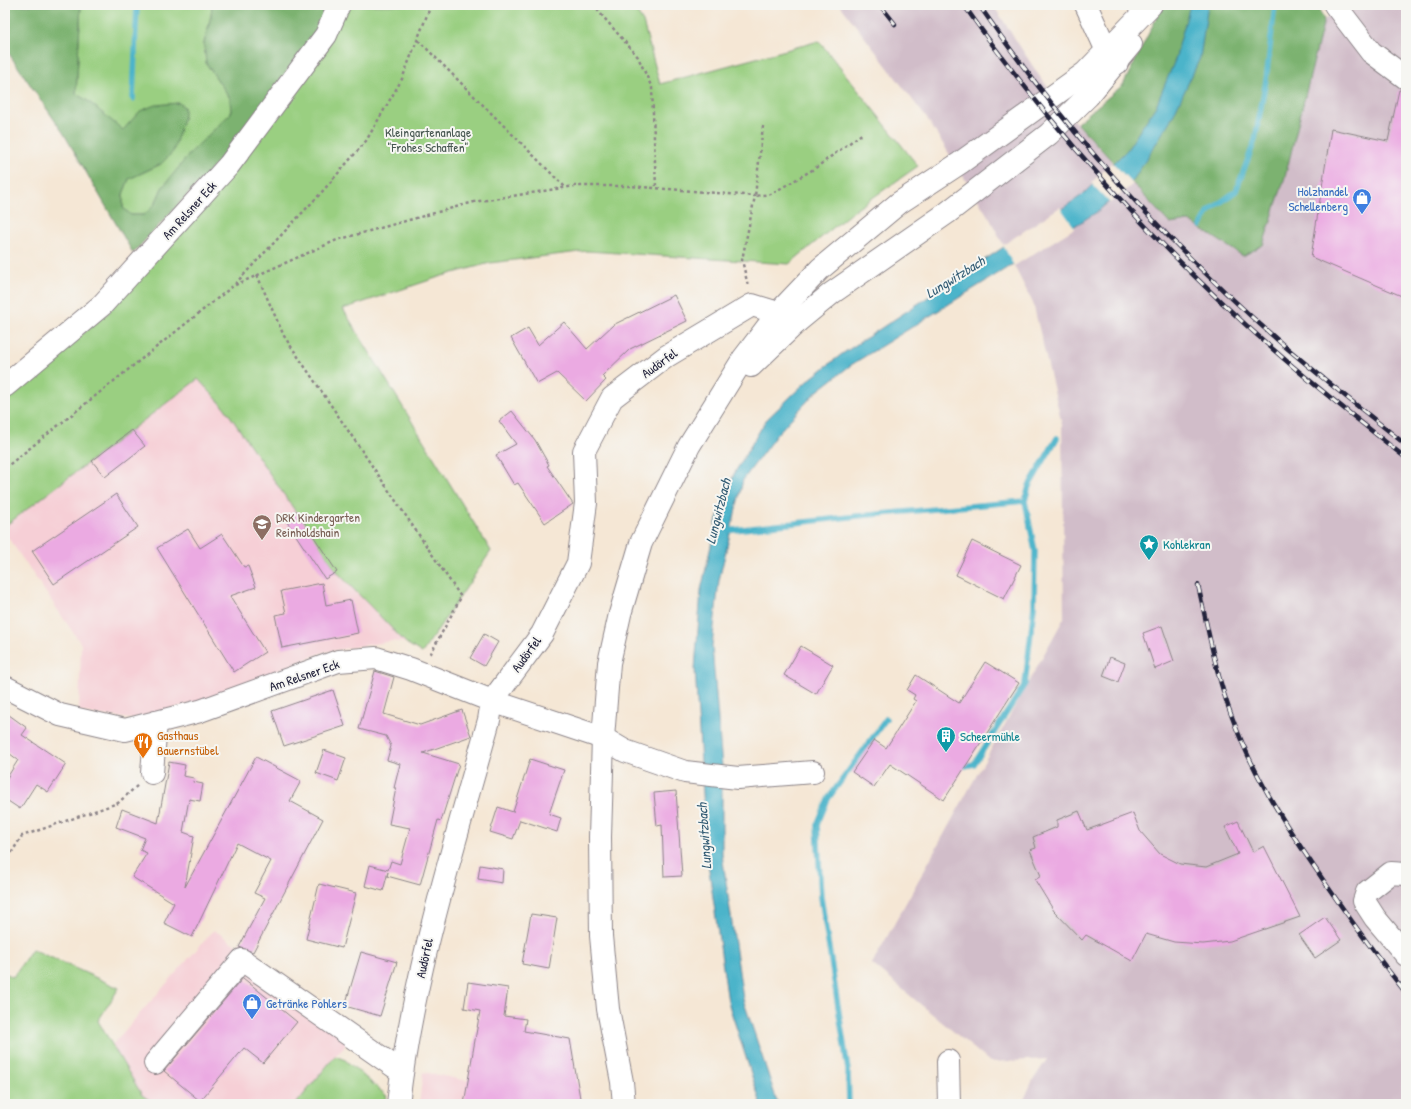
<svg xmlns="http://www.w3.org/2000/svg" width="1411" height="1109" viewBox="0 0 1411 1109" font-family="'Patrick Hand',sans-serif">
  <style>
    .built { fill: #f6cfd6 }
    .industrial { fill: #d1bdc9 }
    .green { fill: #9acf81; stroke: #5e785e }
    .forest { fill: #7bb26f; stroke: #4e6a55 }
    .water { fill: #4cb4ca; stroke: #376b82 }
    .pier { fill: #f5e7d5 }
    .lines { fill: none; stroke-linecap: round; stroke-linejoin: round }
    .stream { stroke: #4cb4ca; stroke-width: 5.5 }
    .building { fill: #ebaae2 }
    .minor-casing { stroke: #8c8488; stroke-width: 24 }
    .major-casing { stroke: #8c8488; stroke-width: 24 }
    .path { stroke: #8c8488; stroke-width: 2.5; stroke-dasharray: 3 3; stroke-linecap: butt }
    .minor { stroke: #fff; stroke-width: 22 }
    .major { stroke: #fff; stroke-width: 22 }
    .rail-casing { stroke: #22223b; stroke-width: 4.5 }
    .rail { stroke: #f6f6f2; stroke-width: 3; stroke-dasharray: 9; stroke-linecap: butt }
    .labels { text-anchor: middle; stroke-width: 4; stroke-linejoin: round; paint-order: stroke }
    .park-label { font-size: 13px; fill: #465650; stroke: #f6f6f2 }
    .shop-label { font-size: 13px; fill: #366cbe; stroke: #f6f6f2; text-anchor: end }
    .street-label { font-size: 13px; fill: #22223b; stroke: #f6f6f2 }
    .education-label { font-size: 13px; fill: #785e54; stroke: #f6f6f2; text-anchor: start }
    .culture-label { font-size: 13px; fill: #0d838f; stroke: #f6f6f2; text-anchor: start }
    .food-label { font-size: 13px; fill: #c56008; stroke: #f6f6f2; text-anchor: start }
    .water-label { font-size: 14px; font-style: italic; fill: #335c74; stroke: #f6f6f2 }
  </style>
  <rect width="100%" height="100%" fill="#f6f6f2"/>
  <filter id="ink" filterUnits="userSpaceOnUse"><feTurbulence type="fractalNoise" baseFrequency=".025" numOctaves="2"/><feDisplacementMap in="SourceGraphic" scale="8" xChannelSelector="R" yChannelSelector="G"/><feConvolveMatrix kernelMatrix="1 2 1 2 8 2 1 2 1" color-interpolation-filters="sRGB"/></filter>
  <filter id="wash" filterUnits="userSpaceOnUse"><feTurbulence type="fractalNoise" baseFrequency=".012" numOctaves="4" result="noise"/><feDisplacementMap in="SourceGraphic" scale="16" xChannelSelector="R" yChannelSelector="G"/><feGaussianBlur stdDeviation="0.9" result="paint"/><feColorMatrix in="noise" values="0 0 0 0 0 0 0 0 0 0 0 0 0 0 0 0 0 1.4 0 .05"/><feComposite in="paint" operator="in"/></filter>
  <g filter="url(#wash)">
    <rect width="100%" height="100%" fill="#f5e7d5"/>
    <!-- built -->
    <g class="built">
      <polygon points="198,379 224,407 337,572 406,643 392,641 324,652 201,701 131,719 79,712 81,644 5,533 5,526"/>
      <polygon points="214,930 360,1030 335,1056 296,1104 155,1104 142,1095 112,1045"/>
      <polygon points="423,1072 584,1104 419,1104"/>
    </g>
    <!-- industrial -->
    <polygon class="industrial" points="840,5 993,5 1040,77 1076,123 1170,224 1188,221 1243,256 1263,244 1285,177 1324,20 1344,5 1406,5 1406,1104 1022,1104 1032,1082 1047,1059 990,1062 872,964 1064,618 1062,424 1033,303 990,219 928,120"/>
    <!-- green -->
    <g class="green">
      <path d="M81,5H212L211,16L204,43L206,63L230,98L231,113L162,188L155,204L144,215H131L123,208V194L129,179L161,164L179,103C146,106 144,106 123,131L88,101L76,94Z"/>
      <polygon points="349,5 632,5 643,22 660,84 819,41 918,166 851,213 789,264 587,251 490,263 442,276 343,309 491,551 422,653 406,643 337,572 224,407 198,379 5,526 5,398 109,312"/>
      <polygon points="32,949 119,988 98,1021 142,1095 155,1104 5,1104 5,973 13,977"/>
      <polygon points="335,1056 344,1059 387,1096 384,1104 296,1104"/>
    </g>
    <!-- forest -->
    <g class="forest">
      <polygon points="5,5 81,5 76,94 88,101 123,130 140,111 155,105 179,103 184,107 184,116 173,152 161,164 129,179 123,194 123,208 131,215 144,215 155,204 162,188 191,152 231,113 230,98 206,63 204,43 211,16 212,5 328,5 317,30 224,156 133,253 64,134 5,48"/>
      <polygon points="1163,5 1317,5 1324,20 1285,177 1263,245 1243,256 1189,221 1170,224 1077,123 1123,85"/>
    </g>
    <!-- water -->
    <polygon class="water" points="1190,5 1208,5 1200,58 1173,116 1132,182 1097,212 851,365 815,393 777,434 743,480 719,580 712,646 722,767 722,854 743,999 778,1104 761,1104 728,1002 707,856 695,669 701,590 717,519 734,474 766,420 806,382 842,354 1081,196 1127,150 1156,106 1175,60"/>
    <!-- pier -->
    <g class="pier">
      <polygon points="1112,162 1133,184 1110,203 1091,183"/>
      <polygon points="1060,207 1075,228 1014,266 1003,245"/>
    </g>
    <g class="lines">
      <!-- stream -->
      <g class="stream">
        <polyline points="133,99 137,5"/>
        <polyline points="1201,226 1209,211 1236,191 1255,140 1266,80 1275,5"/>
        <polyline points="725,531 858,516 1025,501"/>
        <polyline points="965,766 974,764 1025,684 1034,606 1035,551 1025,501 1029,486 1057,438"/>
        <polyline points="849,1104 848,1070 821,897 817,825 828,799 886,719"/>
      </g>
    </g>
    <g id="blocks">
      <!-- building -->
      <g class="building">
        <polygon points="1399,90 1406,91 1406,286 1404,297 1311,257 1331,129 1388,141"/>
        <polygon points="674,295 687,321 630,349 602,376 606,380 586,401 557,373 537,384 511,338 528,328 538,345 564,322 587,349 613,325"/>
        <polygon points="512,411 535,440 549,465 547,466 573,504 545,523 518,483 514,485 496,455 516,444 499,421"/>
        <polygon points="132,430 145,446 105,477 92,461"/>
        <polygon points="116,494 138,527 54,584 32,551"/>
        <polygon points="297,511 337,572 325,579 285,519"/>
        <polygon points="188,529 200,548 222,534 244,567 248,566 256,587 230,596 265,652 234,672 157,548"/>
        <polygon points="972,541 1021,565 1004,599 956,575"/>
        <polygon points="322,583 326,605 351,600 358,633 282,648 275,615 286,613 281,591"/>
        <polygon points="1162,626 1174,661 1155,669 1143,633"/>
        <polygon points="484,634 498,642 484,666 470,658"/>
        <polygon points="801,646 833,665 816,694 784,675"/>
        <polygon points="1110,657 1125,663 1118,682 1103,676"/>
        <polygon points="985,662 1019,683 944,800 890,764 874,787 852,772 874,740 886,748 916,701 913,699 915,695 907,690 916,675 959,703"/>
        <polygon points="375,671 394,677 384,714 420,725 462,710 471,736 423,753 459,764 441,821 438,820 420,885 387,876 388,872 383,891 365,886 370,865 388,870 391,861 400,864 410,828 389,824 396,788 394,788 400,764 387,760 391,746 386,736 359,729"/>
        <polygon points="333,690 345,726 284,746 272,711"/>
        <polygon points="5,712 27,728 22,735 66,764 48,792 36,784 20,809 5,799 5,781 18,760 5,750"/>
        <polygon points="324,750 346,758 338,781 316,773"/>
        <polygon points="256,757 301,781 290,801 323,819 253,952 239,947 265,898 254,893 271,861 237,843 192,937 164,923 174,903 132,877 147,853 140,850 145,838 116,827 122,809 158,823 169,762 185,765 183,776 194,778 193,782 203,784 200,801 189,799 183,832 194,836 185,887"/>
        <polygon points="530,759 564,770 549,814 561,818 557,832 520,820 513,839 490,832 498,807 513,812"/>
        <polygon points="676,791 682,876 664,877 662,825 657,826 654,793"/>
        <polygon points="1079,811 1087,830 1133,813 1140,831 1160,854 1180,864 1206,867 1238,854 1225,827 1238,821 1253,852 1264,846 1300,917 1230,941 1203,944 1174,942 1146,934 1132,961 1086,935 1082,940 1054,911 1035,880 1041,876 1030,850 1036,848 1033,837 1057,827 1057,820"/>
        <polygon points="480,865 503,869 502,883 478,879"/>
        <polygon points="319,884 356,893 342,948 306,939"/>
        <polygon points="531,914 557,918 549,969 522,964"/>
        <polygon points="1325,917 1341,940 1315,958 1299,935"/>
        <polygon points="361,952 397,962 380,1016 345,1006"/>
        <polygon points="243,978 297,1022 263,1063 244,1048 200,1101 164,1071"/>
        <polygon points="468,982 508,988 504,1016 526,1019 524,1031 570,1039 581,1104 464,1104 480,1011 464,1008"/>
      </g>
    </g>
  </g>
  <g filter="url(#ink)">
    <use href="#blocks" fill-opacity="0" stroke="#8c8488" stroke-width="1"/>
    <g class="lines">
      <defs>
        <g id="minor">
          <polyline points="1086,5 1107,51 1117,63"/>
          <polyline points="1335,5 1371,52 1406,78"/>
          <polyline points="5,386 102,305 229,165 326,35 339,5"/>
          <polyline points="5,687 60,715 125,730 200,711 338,661 376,658 411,669 492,701 603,738 625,751 685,772 738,778 813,772"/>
          <polyline points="152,773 156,722"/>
          <polyline points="1406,874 1391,873 1367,892 1364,901 1375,918 1406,955"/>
          <polyline points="948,1061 949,1104"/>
          <polyline points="155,1063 242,960 402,1072"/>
          <path d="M398,1104C413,973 454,847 489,720L492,701L542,634L578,563L586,503L584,451L612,398L667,356L752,305L778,313"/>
        </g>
        <g id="major">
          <polyline points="751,366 798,321 832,293 947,213 1049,134 1088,96 1131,44"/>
          <polyline points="624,1104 622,1082 608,1009 601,936 600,837 603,738 609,663 620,614 641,543 689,446 743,359 778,313 820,269 899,203 960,163 1085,73 1151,5"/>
        </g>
      </defs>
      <!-- minor casing -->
      <use href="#minor" class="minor-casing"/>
      <!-- major casing -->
      <use href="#major" class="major-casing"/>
      <!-- path -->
      <g class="path">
        <polyline points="593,5 638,57 652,88 656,188"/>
        <polyline points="418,40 566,188"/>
        <polyline points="763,126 755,196 771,194 814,169 863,133"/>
        <polyline points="257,275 284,336 461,597 430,655"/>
        <polyline points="235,284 321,193 366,141 402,79 431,5"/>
        <polyline points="5,468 233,286 337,240 474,202 575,186 630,186 755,196 742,260 748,286"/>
        <polyline points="5,863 22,836 118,803 138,785"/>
      </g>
      <!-- minor -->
      <use href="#minor" class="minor"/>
      <!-- major -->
      <use href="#major" class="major"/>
      <defs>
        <g id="rail">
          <polyline points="880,5 895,24"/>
          <path d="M964,5C989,42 1017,77 1045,112C1115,198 1192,278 1275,351C1317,388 1362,423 1406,458"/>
          <path d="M979,5C1064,129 1168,244 1281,343C1322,378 1364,411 1406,445"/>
          <path d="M1198,585C1208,629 1216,675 1232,717C1252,772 1282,820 1315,868C1344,911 1374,953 1406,993"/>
        </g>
      </defs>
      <!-- rail casing -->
      <use href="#rail" class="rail-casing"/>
      <!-- rail -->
      <use href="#rail" class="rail"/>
    </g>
  </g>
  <!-- icons -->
  <defs>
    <symbol id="shop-pin" viewBox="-11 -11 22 30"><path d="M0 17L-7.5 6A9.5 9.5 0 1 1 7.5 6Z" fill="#3f7fe0" stroke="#f6f6f2"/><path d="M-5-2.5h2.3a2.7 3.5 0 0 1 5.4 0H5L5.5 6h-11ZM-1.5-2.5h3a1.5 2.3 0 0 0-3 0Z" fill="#fff"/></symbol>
    <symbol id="school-pin" viewBox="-11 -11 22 30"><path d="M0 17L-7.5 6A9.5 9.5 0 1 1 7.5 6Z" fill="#8d6e63" stroke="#f6f6f2"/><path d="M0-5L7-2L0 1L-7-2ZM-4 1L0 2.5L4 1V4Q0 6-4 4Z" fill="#fff"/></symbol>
    <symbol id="sight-pin" viewBox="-11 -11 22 30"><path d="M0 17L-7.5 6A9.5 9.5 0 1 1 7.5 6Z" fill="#0f9aa8" stroke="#f6f6f2"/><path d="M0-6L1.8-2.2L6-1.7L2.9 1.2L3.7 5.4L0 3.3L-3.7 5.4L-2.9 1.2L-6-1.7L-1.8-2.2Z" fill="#fff"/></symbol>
    <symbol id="building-pin" viewBox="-11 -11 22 30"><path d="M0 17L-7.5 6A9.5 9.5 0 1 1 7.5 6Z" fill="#0f9aa8" stroke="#f6f6f2"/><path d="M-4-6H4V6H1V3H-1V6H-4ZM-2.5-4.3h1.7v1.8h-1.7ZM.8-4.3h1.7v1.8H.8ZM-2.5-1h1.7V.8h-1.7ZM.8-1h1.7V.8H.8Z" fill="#fff"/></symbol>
    <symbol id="restaurant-pin" viewBox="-11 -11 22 30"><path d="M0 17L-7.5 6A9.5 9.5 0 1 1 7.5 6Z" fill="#e8710a" stroke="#f6f6f2"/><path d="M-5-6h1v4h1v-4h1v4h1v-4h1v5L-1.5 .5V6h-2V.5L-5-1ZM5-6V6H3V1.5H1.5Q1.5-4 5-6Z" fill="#fff"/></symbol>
  </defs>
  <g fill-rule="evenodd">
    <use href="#shop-pin" x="1351" y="187" width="22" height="30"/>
    <use href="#school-pin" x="251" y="513" width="22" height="30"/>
    <use href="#sight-pin" x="1138" y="533" width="22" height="30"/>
    <use href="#building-pin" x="935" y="725" width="22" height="30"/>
    <use href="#restaurant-pin" x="132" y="731" width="22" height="30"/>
    <use href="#shop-pin" x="241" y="992" width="22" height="30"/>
  </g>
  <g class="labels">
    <!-- park labels -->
    <g class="park-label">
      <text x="428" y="137">Kleingartenanlage<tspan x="428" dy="15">"Frohes Schaffen"</tspan></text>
    </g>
    <!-- shop labels -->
    <g class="shop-label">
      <text x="1348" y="196">Holzhandel<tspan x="1348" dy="15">Schellenberg</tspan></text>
      <text x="266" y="1008" text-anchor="start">Getränke Pohlers</text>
    </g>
    <!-- street labels -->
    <g class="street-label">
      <text transform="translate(189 210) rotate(-48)" y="5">Am Relsner Eck</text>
      <text transform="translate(659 363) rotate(-36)" y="5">Audörfel</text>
      <text transform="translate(526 654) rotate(-54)" y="5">Audörfel</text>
      <text transform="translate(304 675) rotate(-19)" y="5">Am Relsner Eck</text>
      <text transform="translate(424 958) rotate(-78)" y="5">Audörfel</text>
    </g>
    <!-- education labels -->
    <g class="education-label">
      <text x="276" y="522">DRK Kindergarten<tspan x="276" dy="15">Reinholdshain</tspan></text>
    </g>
    <!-- culture labels -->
    <g class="culture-label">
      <text x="1163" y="549">Kohlekran</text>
      <text x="960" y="741">Scheermühle</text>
    </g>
    <!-- food labels -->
    <g class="food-label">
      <text x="157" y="740">Gasthaus<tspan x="157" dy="15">Bauernstübel</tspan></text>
    </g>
    <!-- water labels -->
    <g class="water-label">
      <text transform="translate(955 277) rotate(-32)" y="5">Lungwitzbach</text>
      <text transform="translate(718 511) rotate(-76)" y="5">Lungwitzbach</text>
      <text transform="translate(704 836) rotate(-94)" y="5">Lungwitzbach</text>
    </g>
  </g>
  <!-- margin -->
  <rect width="1411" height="1109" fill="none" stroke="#f6f6f2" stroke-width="20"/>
</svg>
